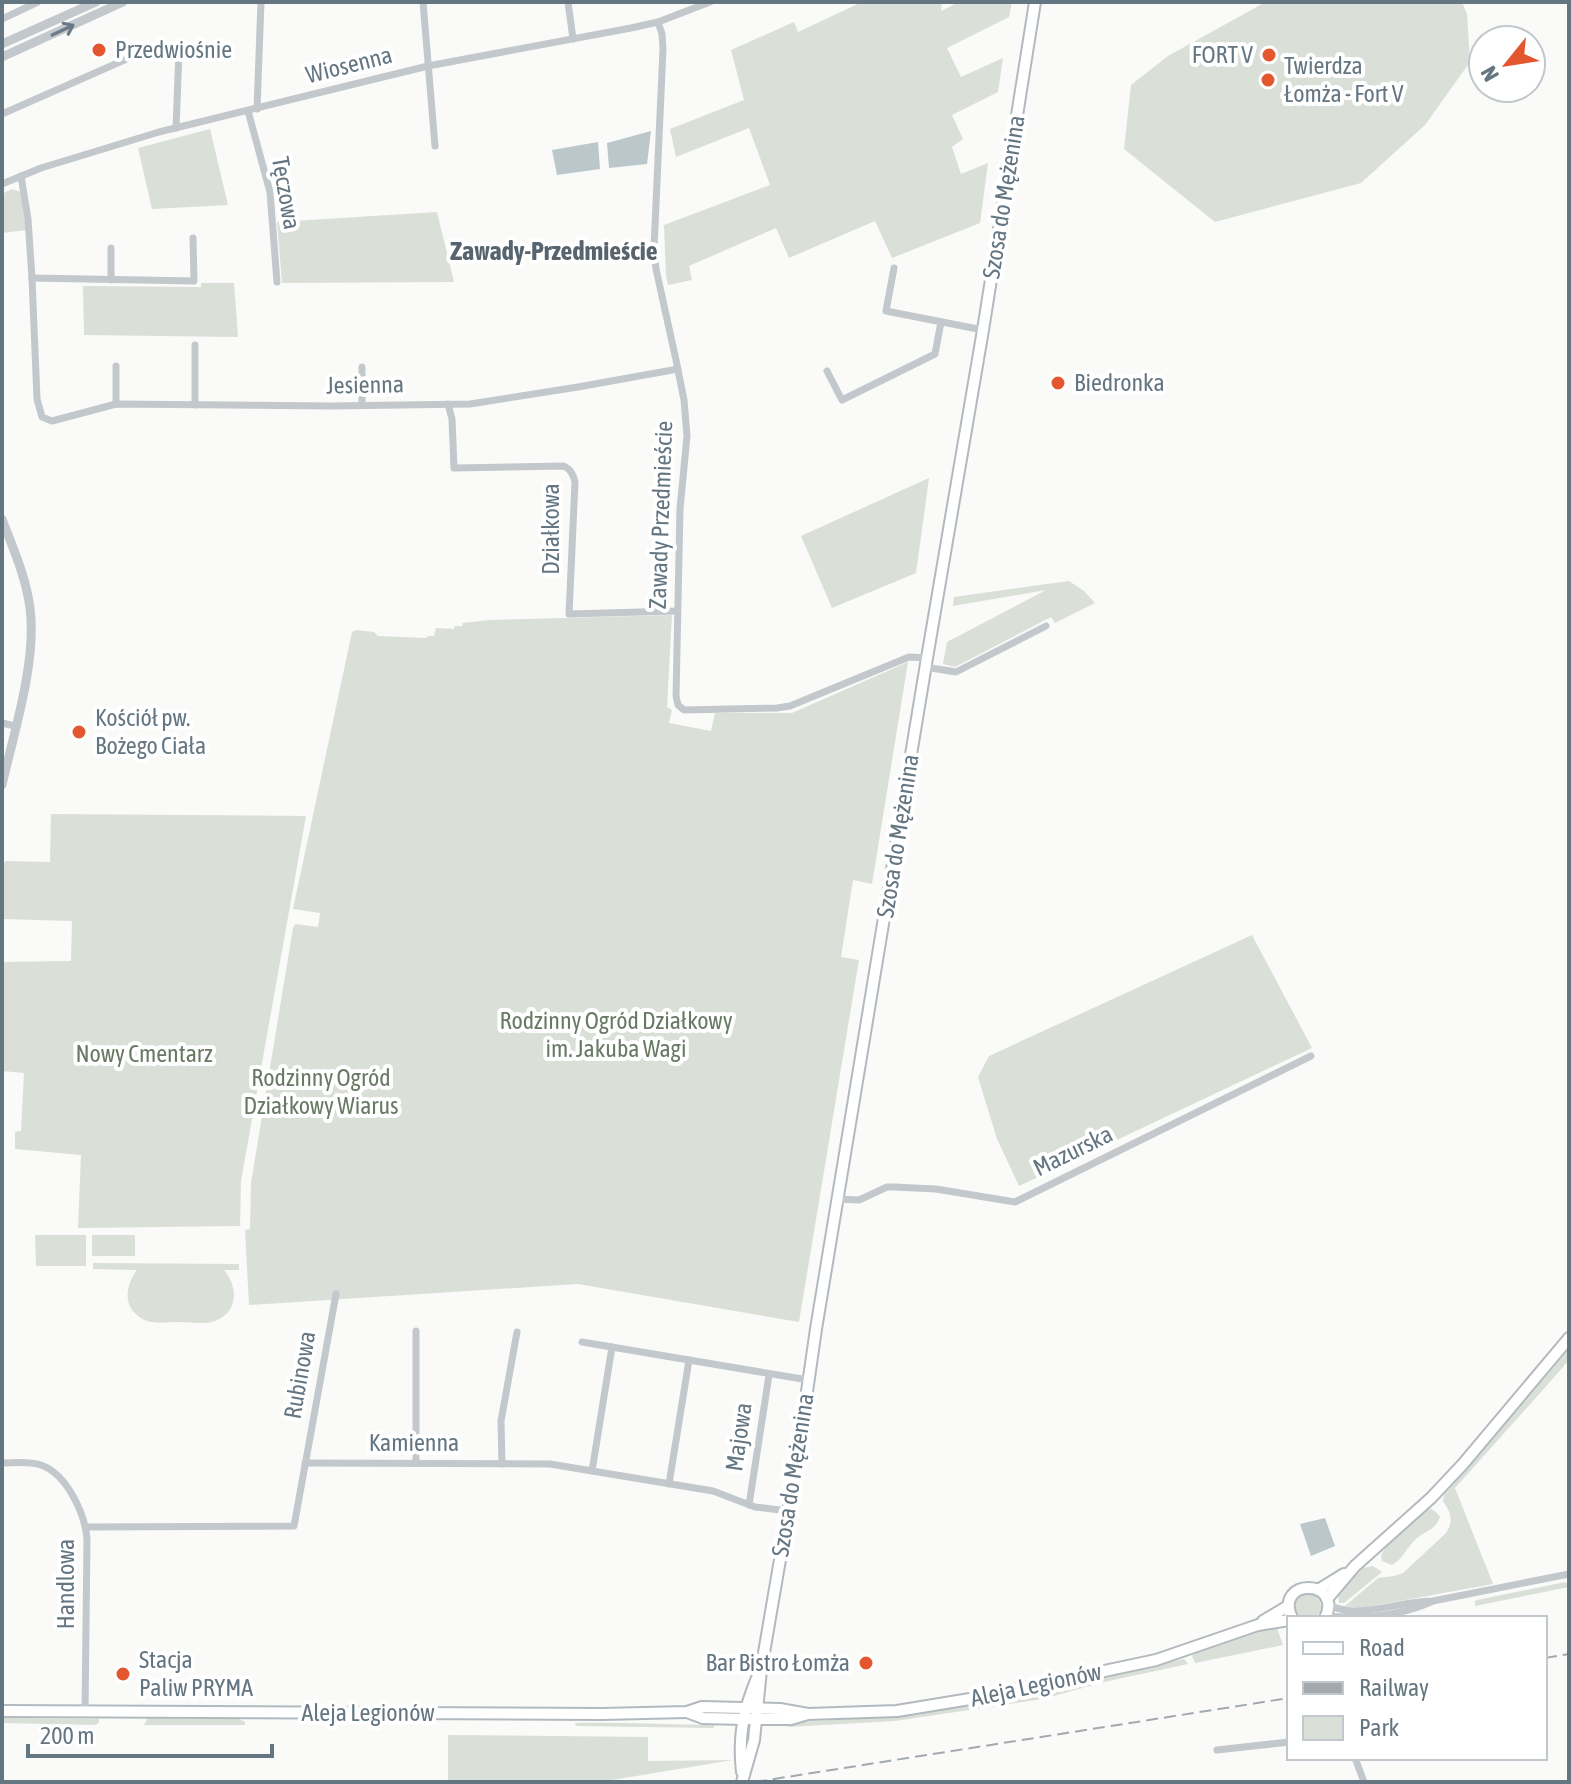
<svg xmlns="http://www.w3.org/2000/svg" width="1571" height="1784" viewBox="0 0 1571 1784" font-family="'Asap Condensed',sans-serif">
  <style>
    .green { fill: #dadfd7 }
    .water { fill: #bbc7cb }
    .lines { fill: none; stroke-linecap: round; stroke-linejoin: round }
    .secondary-casing { stroke: #b3babf; stroke-width: 14 }
    .minor { stroke: #c3c8cc; stroke-width: 7 }
    .tertiary { stroke: #c3c8cc; stroke-width: 9 }
    .secondary { stroke: #fff; stroke-width: 10 }
    .rail { stroke: #a2aab0; stroke-width: 2; stroke-dasharray: 12 6; stroke-linecap: butt }
    .oneway { stroke: #6a7a87 }
    .poi-dot { fill: #e4572e; stroke: #fff; stroke-width: 3 }
    .labels { text-anchor: middle; stroke-width: 8; stroke-linejoin: round; paint-order: stroke }
    .poi-label { font-size: 24px; fill: #657683; stroke: #fff; text-anchor: start }
    .street-label { font-size: 24px; fill: #657683; stroke: #fff }
    .park-label { font-size: 24px; fill: #687a64; stroke: #fff }
    .neighbourhood-label { font-size: 26px; font-weight: bold; fill: #57646e; stroke: #fff }
  </style>
  <rect width="100%" height="100%" fill="#fafaf8"/>
  <!-- green -->
  <g class="green">
    <polygon points="862,2 942,2 941,11 959,2 1012,2 1009,17 947,48 961,77 1003,58 998,92 952,115 963,139 952,147 961,174 988,163 980,223 892,258 875,221 789,258 776,228 689,266 692,280 668,285 666,276 664,225 770,185 749,128 676,157 670,129 744,100 731,50 794,22 798,32"/>
    <polygon points="1261,2 1462,2 1467,14 1470,62 1425,125 1361,183 1215,222 1124,149 1131,85 1168,56 1262,4"/>
    <polygon points="210,129 228,205 152,209 138,148"/>
    <polygon points="12,189 21,192 26,230 2,233 2,194"/>
    <polygon points="437,212 454,282 282,283 277,222"/>
    <polygon points="201,283 234,283 238,337 84,335 83,286 201,287"/>
    <polygon points="929,478 916,573 832,608 801,536"/>
    <polygon points="1069,581 1084,591 1095,603 1055,623 1051,617 955,667 943,664 947,642 1046,590 953,606 954,597"/>
    <polygon points="672,615 667,707 672,710 669,723 711,731 715,713 792,713 908,662 872,884 853,880 841,957 859,960 799,1322 578,1284 249,1305 245,1230 250,1229 251,1183 293,928 295,924 318,927 320,913 293,909 352,632 356,630 374,632 378,636 426,638 428,636 434,636 436,628 454,629 455,626 462,626 463,623 489,620"/>
    <polygon points="51,814 306,816 241,1181 240,1226 78,1228 81,1155 15,1149 15,1132 21,1131 24,1073 2,1071 2,962 71,961 72,921 2,919 2,865 6,861 50,862"/>
    <polygon points="1252,935 1312,1048 1019,1186 997,1139 978,1077 989,1056"/>
    <polygon points="35,1235 86,1235 86,1266 36,1266"/>
    <rect x="92" y="1235" width="43" height="21"/>
    <path d="M93,1263L239,1264V1270H224C238,1286 239,1312 215,1321C204,1325 190,1322 178,1322C168,1322 156,1324 147,1321C122,1311 124,1287 137,1270L93,1269Z"/>
    <path d="M1569,1349V1360L1557,1374L1455,1488L1493,1584L1361,1608L1345,1606L1378,1578L1394,1576L1403,1573L1446,1533C1454,1521 1451,1513 1443,1501L1444,1495Z"/>
    <path d="M1431,1509L1436,1512L1440,1517C1436,1530 1424,1531 1415,1540C1406,1548 1403,1559 1392,1565L1382,1561L1381,1555L1386,1547L1425,1511Z"/>
    <polygon points="1373,1566 1382,1572 1344,1603 1339,1603 1338,1593 1363,1568"/>
    <polygon points="1565,1582 1568,1584 1569,1587 1475,1606 1475,1601 1477,1600"/>
    <circle cx="1308" cy="1606" r="13"/>
    <polygon points="1273,1627 1274,1629 1277,1628 1283,1645 1195,1663 1192,1656 1194,1654"/>
    <polygon points="1184,1659 1188,1664 1104,1682 1043,1699 895,1721 788,1727 785,1723 894,1716 926,1712 1005,1698"/>
    <polygon points="2,1718 99,1719 99,1722 96,1725 2,1723"/>
    <polygon points="148,1718 240,1719 245,1722 245,1725 144,1725"/>
    <path d="M575,1723C622,1722 668,1725 715,1725L713,1728L576,1726Z"/>
    <polygon points="448,1735 648,1737 648,1761 733,1760 600,1782 448,1782"/>
  </g>
  <!-- water -->
  <g class="water">
    <polygon points="651,131 647,164 609,168 607,143"/>
    <polygon points="598,142 600,169 557,175 552,150"/>
    <polygon points="1325,1518 1335,1546 1311,1556 1300,1524"/>
  </g>
  <g class="lines">
    <defs>
      <g id="secondary">
        <polyline points="1318,1590 1344,1574"/>
        <polyline points="1327,1599 1355,1566 1431,1498 1463,1464 1569,1338"/>
        <path d="M1292,1618C1273,1578 1344,1578 1325,1618"/>
        <polyline points="1263,1621 1288,1606"/>
        <polyline points="2,1711 601,1714 687,1712 702,1707 780,1709 808,1714"/>
        <polyline points="687,1712 703,1718 743,1719 791,1719 808,1714 897,1711 982,1697 1156,1660 1258,1625 1289,1620"/>
        <path d="M742,1772C738,1736 743,1712 757,1678"/>
        <polyline points="742,1782 754,1740 761,1670 797,1461 816,1329 927,658 983,330 1035,2"/>
      </g>
    </defs>
    <!-- secondary casing -->
    <use href="#secondary" class="secondary-casing"/>
    <!-- minor -->
    <g class="minor">
      <polyline points="423,2 435,146"/>
      <polyline points="568,2 573,39"/>
      <polyline points="2,19 38,2"/>
      <polyline points="658,22 662,34 663,49 654,248 656,269 676,360 684,400 687,436 680,509 676,696 678,705 684,710 777,708 790,706 909,657 927,658"/>
      <polyline points="257,109 261,2"/>
      <polyline points="248,111 270,192 277,282"/>
      <polyline points="2,114 147,50 179,51 176,128"/>
      <polyline points="21,176 28,219 32,278 37,399 42,417 52,421 116,404 332,406 470,404 578,387 678,369"/>
      <polyline points="2,184 41,168 159,132 428,66 631,28 658,22 710,2"/>
      <polyline points="894,268 886,311 983,330"/>
      <polyline points="32,278 194,281 193,238"/>
      <polyline points="111,280 111,248"/>
      <polyline points="195,345 195,405"/>
      <polyline points="827,371 842,400 935,354 941,322"/>
      <polyline points="116,404 116,366"/>
      <polyline points="362,404 362,367"/>
      <path d="M448,404L452,419L454,468L564,466C571,470 573,474 575,482L569,614L677,611"/>
      <polyline points="925,667 956,672 1046,626"/>
      <polyline points="2,723 15,726"/>
      <polyline points="838,1199 859,1200 887,1187 894,1187 936,1189 1015,1202 1311,1056"/>
      <polyline points="416,1331 416,1463"/>
      <polyline points="582,1342 808,1380"/>
      <path d="M2,1463C14,1463 29,1461 41,1465C67,1474 85,1514 87,1539L85,1712"/>
      <polyline points="305,1463 550,1464 713,1491 755,1507 788,1511"/>
      <polyline points="502,1464 501,1421 517,1332"/>
      <polyline points="592,1471 612,1347"/>
      <polyline points="669,1484 689,1360"/>
      <polyline points="749,1505 769,1375"/>
      <polyline points="86,1527 294,1526 336,1294"/>
      <path d="M1328,1606C1337,1608 1346,1611 1354,1611C1381,1611 1407,1601 1433,1601L1569,1574"/>
      <path d="M1326,1616C1361,1619 1399,1616 1431,1602"/>
      <polyline points="1217,1750 1289,1742"/>
      <polyline points="1355,1758 1364,1782"/>
    </g>
    <!-- tertiary -->
    <g class="tertiary">
      <polyline points="2,44 96,2"/>
      <polyline points="2,57 123,2"/>
      <path d="M2,519C13,548 26,577 30,608C37,661 14,732 2,785"/>
    </g>
    <!-- secondary -->
    <use href="#secondary" class="secondary"/>
    <!-- rail -->
    <g class="rail">
      <polyline points="1545,1658 1569,1654"/>
      <polyline points="755,1782 1289,1698"/>
    </g>
  </g>
  <!-- one-way arrows -->
  <defs><path id="oneway-shaft" d="M-6 0H5M1.5-3L5.5 0L1.5 3" fill="none" stroke-width="1.6" stroke-linecap="round" stroke-linejoin="round" transform="scale(2)"/></defs>
  <use class="oneway" href="#oneway-shaft" transform="translate(63 30) rotate(-25)"/>
  <!-- markers -->
  <g class="poi-dot">
    <circle cx="99" cy="50" r="8"/>
    <circle cx="1269" cy="55" r="8"/>
    <circle cx="1268" cy="80" r="8"/>
    <circle cx="1058" cy="383" r="8"/>
    <circle cx="79" cy="732" r="8"/>
    <circle cx="866" cy="1663" r="8"/>
    <circle cx="123" cy="1674" r="8"/>
  </g>
  <g class="labels">
    <!-- poi labels -->
    <g class="poi-label">
      <text x="115" y="58">Przedwiośnie</text>
      <text x="1253" y="63" text-anchor="end">FORT V</text>
      <text x="1284" y="74">Twierdza<tspan x="1284" dy="28">Łomża - Fort V</tspan></text>
      <text x="1074" y="391">Biedronka</text>
      <text x="95" y="726">Kościół pw.<tspan x="95" dy="28">Bożego Ciała</tspan></text>
      <text x="139" y="1668">Stacja<tspan x="139" dy="28">Paliw PRYMA</tspan></text>
      <text x="850" y="1671" text-anchor="end">Bar Bistro Łomża</text>
    </g>
    <!-- street labels -->
    <g class="street-label">
      <text transform="translate(349 65) rotate(-14)" y="8">Wiosenna</text>
      <text transform="translate(286 193) rotate(80)" y="8">Tęczowa</text>
      <text transform="translate(1004 197) rotate(-81)" y="8">Szosa do Mężenina</text>
      <text transform="translate(365 385) rotate(-1)" y="8">Jesienna</text>
      <text transform="translate(661 515) rotate(-88)" y="8">Zawady Przedmieście</text>
      <text transform="translate(551 529) rotate(-90)" y="8">Działkowa</text>
      <text transform="translate(898 836) rotate(-81)" y="8">Szosa do Mężenina</text>
      <text transform="translate(1073 1151) rotate(-26)" y="8">Mazurska</text>
      <text transform="translate(300 1375) rotate(-80)" y="8">Rubinowa</text>
      <text transform="translate(739 1437) rotate(-82)" y="8">Majowa</text>
      <text x="414" y="1451">Kamienna</text>
      <text transform="translate(793 1475) rotate(-81)" y="8">Szosa do Mężenina</text>
      <text transform="translate(66 1584) rotate(-90)" y="8">Handlowa</text>
      <text transform="translate(1036 1685) rotate(-12)" y="8">Aleja Legionów</text>
      <text x="368" y="1721">Aleja Legionów</text>
    </g>
    <!-- park labels -->
    <g class="park-label">
      <text x="616" y="1029">Rodzinny Ogród Działkowy<tspan x="616" dy="28">im. Jakuba Wagi</tspan></text>
      <text x="144" y="1062">Nowy Cmentarz</text>
      <text x="321" y="1086">Rodzinny Ogród<tspan x="321" dy="28">Działkowy Wiarus</tspan></text>
    </g>
    <!-- neighbourhood labels -->
    <g class="neighbourhood-label">
      <text x="554" y="260">Zawady-Przedmieście</text>
    </g>
  </g>
  <!-- border -->
  <rect width="1571" height="1784" fill="none" stroke="#657683" stroke-width="8"/>
  <!-- legend -->
  <rect x="1287" y="1616" width="260" height="144" fill="#ffffff" stroke="#c1c8cd" stroke-width="2"/>
  <rect x="1303" y="1642" width="40" height="12" fill="#ffffff" stroke="#c1c8cd" stroke-width="2"/>
  <text x="1359" y="1656" font-size="24" fill="#657683">Road</text>
  <rect x="1303" y="1682" width="40" height="12" fill="#a2aab0" stroke="#c1c8cd" stroke-width="2"/>
  <text x="1359" y="1696" font-size="24" fill="#657683">Railway</text>
  <rect x="1303" y="1716" width="40" height="24" fill="#dadfd7" stroke="#c1c8cd" stroke-width="2"/>
  <text x="1359" y="1736" font-size="24" fill="#657683">Park</text>
  <!-- north arrow -->
  <g transform="translate(1507 64) rotate(240)"><circle r="38" fill="#ffffff" stroke="#c1c8cd" stroke-width="2"/>
  <path d="M0-6L14 30L0 20L-14 30Z" fill="#e4572e"/>
  <text y="-12" font-size="22" font-weight="bold" text-anchor="middle" fill="#657683">N</text>
  </g>
  <!-- scale -->
  <path d="M28 1744v12h244v-12" fill="none" stroke="#657683" stroke-width="4"/>
  <text x="40" y="1744" font-size="24" fill="#657683" stroke="#ffffff" stroke-width="6" paint-order="stroke">200 m</text>
</svg>
